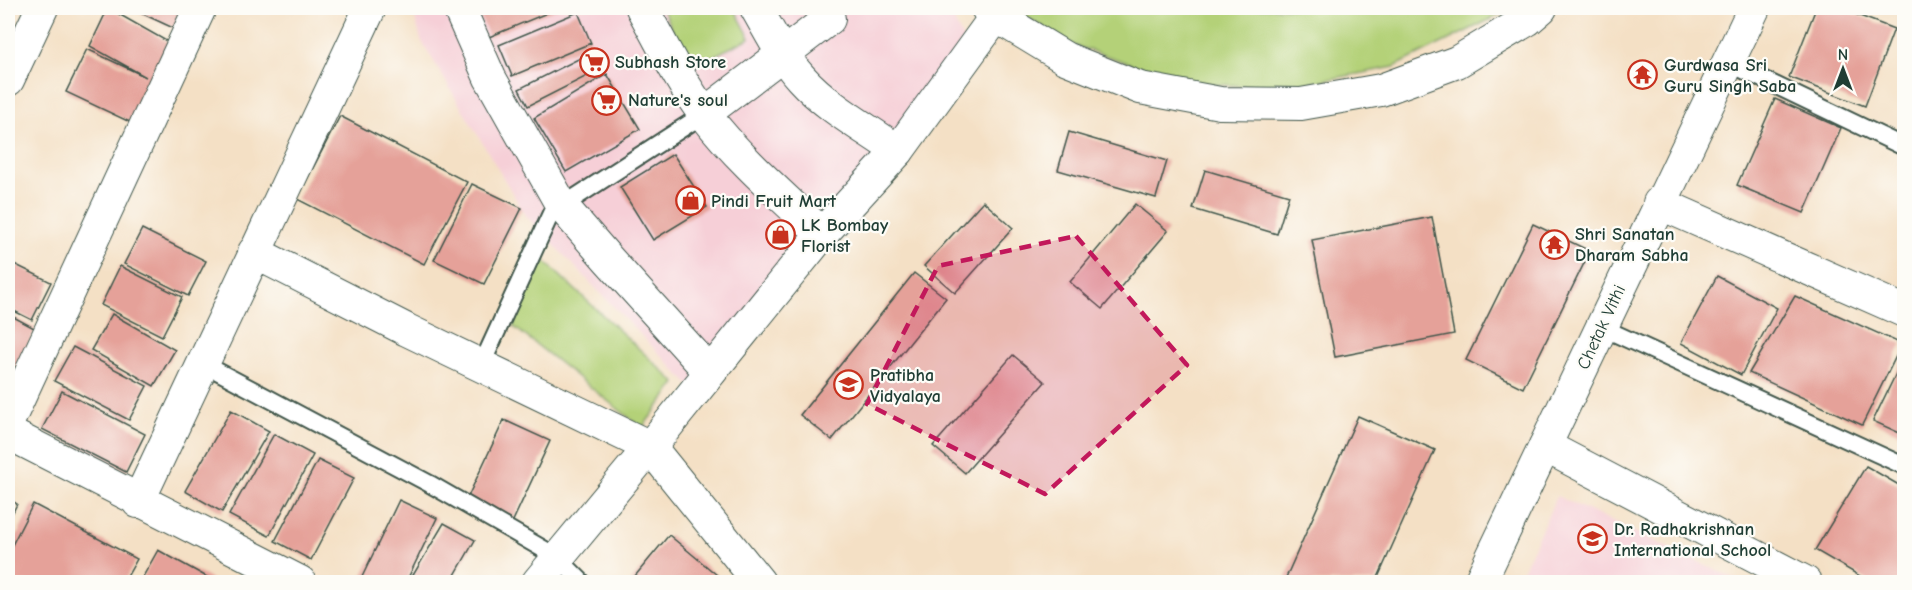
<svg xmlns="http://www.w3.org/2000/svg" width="1912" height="590" viewBox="0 0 1912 590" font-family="'Comic Neue',sans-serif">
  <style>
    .built { fill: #f6cfd7 }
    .green { fill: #b4d178; stroke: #6a8756; stroke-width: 1.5 }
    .building { fill: #e5a199 }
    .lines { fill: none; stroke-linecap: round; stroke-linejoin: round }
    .service-casing { stroke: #3f554a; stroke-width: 20 }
    .minor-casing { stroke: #3f554a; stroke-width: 34 }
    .service { stroke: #fff; stroke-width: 16 }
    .minor { stroke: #fff; stroke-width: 32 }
    .marked { fill: #c2185b; fill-opacity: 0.2; stroke: #c2185b; stroke-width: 4.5; stroke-dasharray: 12 8; stroke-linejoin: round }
    .labels { text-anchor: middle; stroke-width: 4.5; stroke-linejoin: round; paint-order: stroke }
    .poi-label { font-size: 18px; font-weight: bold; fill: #1f3d34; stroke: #fdfcf7; text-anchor: start }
    .street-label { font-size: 18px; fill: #1f3d34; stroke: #fdfcf7 }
  </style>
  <rect width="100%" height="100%" fill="#fdfcf7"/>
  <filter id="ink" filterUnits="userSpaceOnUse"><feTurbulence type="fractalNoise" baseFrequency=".0167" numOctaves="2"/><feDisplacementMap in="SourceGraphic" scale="12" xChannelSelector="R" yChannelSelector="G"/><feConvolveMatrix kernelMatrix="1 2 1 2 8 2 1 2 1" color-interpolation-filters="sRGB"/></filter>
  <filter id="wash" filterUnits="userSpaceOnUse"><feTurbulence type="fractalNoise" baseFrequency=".008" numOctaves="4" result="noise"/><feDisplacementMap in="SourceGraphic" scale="24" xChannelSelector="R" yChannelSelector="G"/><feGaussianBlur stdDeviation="1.35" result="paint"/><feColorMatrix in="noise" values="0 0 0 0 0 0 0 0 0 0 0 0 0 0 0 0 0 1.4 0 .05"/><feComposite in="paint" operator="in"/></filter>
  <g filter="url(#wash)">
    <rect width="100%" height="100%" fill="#f4e0c5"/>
    <!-- built -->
    <g class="built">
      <polygon points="412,8 948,8 971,56 695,391 526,216 421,40"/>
      <polygon points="1557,496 1742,582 1517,582"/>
    </g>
    <!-- green -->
    <g class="green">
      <polygon points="662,8 734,8 750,38 691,67"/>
      <polygon points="1031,8 1507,8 1497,16 1394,67 1283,88 1190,83 1073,45 1025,16"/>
      <polygon points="542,259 676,383 642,428 513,326"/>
    </g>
    <g id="blocks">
      <!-- building -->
      <g class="building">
        <polygon points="108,8 170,43 134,124 66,92 87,49 146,77 90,46"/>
        <polygon points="130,8 197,8 184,33"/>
        <polygon points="486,8 559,8 489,37 478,11"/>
        <polygon points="1816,8 1839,8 1894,29 1865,106 1789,77"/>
        <polygon points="578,12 591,43 512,76 499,45"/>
        <polygon points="594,51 603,68 528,106 519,89"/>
        <polygon points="607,74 640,129 566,172 534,118"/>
        <polygon points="1775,99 1841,128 1804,213 1737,185"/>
        <polygon points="340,116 467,182 424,264 297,199"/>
        <polygon points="1069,132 1167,161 1156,198 1058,170"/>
        <polygon points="673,154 707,207 653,240 620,187"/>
        <polygon points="1205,170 1289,195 1277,234 1193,209"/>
        <polygon points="472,184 522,208 484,284 434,260"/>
        <polygon points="983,201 1013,228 955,293 924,266"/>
        <polygon points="1135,204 1168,231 1102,309 1070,282"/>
        <polygon points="1432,217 1454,334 1335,357 1312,240"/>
        <polygon points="1533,224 1590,251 1523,388 1466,360"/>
        <polygon points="142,229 206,261 188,296 124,264"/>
        <polygon points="8,261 51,282 32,320 8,308"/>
        <polygon points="120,266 182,297 162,336 101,305"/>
        <polygon points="914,273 946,298 832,440 800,415"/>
        <polygon points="1717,276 1777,308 1741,375 1681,343"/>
        <polygon points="1795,296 1902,344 1862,425 1749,373"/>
        <polygon points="8,314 36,329 16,369 8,364"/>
        <polygon points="112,314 175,350 154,386 91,350"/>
        <polygon points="73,347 147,386 129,420 54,381"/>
        <polygon points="1013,355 1045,382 965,473 933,446"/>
        <polygon points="1904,357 1904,435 1873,421"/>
        <polygon points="62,391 145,434 126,472 42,429"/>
        <polygon points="231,410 269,431 222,512 185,491"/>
        <polygon points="1358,416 1435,450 1376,582 1284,582"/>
        <polygon points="504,420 550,441 512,523 466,501"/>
        <polygon points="274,434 313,455 269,536 229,515"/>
        <polygon points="318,460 354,478 311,560 275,541"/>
        <polygon points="1866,466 1904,488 1904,582 1870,582 1815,550"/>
        <polygon points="8,498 17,504 8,522"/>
        <polygon points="399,500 437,518 406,582 368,582 361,579"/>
        <polygon points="33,504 137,559 124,582 8,582 8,553"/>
        <polygon points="444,523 475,540 451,582 409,582"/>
        <polygon points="669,535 723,580 721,582 630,582"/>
        <polygon points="158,550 216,582 140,582"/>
      </g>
    </g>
  </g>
  <g filter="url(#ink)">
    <use href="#blocks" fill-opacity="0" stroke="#3f554a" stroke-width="1.5"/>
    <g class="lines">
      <defs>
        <g id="service">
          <polyline points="1727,62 1904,147"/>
          <polyline points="562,206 704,114"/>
          <polyline points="1601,327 1904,466"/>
          <polyline points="204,364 430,484 557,557 582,582"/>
          <polyline points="481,366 558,198"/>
        </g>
        <g id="minor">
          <polyline points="459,8 490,78 562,206 608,259 710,372"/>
          <path d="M642,8C662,44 680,82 705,115C739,159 782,196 822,234"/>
          <path d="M756,8C770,32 782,57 801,78C828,108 866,128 898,151"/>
          <polyline points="987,8 996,16 1065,58 1140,88 1220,103 1301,104 1381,90 1457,62 1527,20 1541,8"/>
          <polyline points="8,80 42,8"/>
          <polyline points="704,114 829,19"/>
          <polyline points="1659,203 1904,311"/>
          <polyline points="254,252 407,330 650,447 759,582"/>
          <polyline points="8,422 200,8"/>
          <polyline points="8,433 300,582"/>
          <polyline points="1545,446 1805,582"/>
          <polyline points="138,502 370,8"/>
          <polyline points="538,582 650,447 822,234 898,151 996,16"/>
          <polyline points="1480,582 1754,8"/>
        </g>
      </defs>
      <!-- service casing -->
      <use href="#service" class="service-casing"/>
      <!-- minor casing -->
      <use href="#minor" class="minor-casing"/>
      <!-- service -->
      <use href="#service" class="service"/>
      <!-- minor -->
      <use href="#minor" class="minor"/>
    </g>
  </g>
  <!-- marked area -->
  <path class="marked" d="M1076,236L1187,365L1045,494L867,404L938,266Z"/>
  <!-- icons -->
  <defs>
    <symbol id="supermarket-ring" viewBox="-11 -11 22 22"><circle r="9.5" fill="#fdfcf7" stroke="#c8321e" stroke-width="1.5"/><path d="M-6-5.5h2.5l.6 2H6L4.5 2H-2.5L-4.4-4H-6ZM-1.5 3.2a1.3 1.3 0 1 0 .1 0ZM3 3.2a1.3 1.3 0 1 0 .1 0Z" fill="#c8321e"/></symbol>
    <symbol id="temple-ring" viewBox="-11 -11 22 22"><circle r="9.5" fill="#fdfcf7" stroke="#c8321e" stroke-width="1.5"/><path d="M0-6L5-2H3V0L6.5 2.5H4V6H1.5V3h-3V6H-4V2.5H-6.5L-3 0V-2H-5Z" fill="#c8321e"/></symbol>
    <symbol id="shop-ring" viewBox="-11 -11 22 22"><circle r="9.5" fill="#fdfcf7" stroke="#c8321e" stroke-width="1.5"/><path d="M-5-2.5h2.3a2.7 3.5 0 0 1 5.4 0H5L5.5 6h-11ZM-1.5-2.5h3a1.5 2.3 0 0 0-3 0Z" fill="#c8321e"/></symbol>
    <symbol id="school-ring" viewBox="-11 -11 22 22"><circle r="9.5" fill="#fdfcf7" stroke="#c8321e" stroke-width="1.5"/><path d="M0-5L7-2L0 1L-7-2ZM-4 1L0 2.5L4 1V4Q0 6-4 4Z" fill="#c8321e"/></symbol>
  </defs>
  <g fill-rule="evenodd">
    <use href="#supermarket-ring" x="578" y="46" width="33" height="33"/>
    <use href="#temple-ring" x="1626" y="58" width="33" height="33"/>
    <use href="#supermarket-ring" x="590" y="84" width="33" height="33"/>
    <use href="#shop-ring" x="674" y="184" width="33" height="33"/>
    <use href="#shop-ring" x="764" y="218" width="33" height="33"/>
    <use href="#temple-ring" x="1538" y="228" width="33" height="33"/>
    <use href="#school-ring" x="832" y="368" width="33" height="33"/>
    <use href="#school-ring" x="1576" y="522" width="33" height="33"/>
  </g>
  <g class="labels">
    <!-- poi labels -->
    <g class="poi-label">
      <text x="615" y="68">Subhash Store</text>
      <text x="1664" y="71">Gurdwasa Sri<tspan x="1664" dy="21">Guru Singh Saba</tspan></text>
      <text x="628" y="106">Nature's soul</text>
      <text x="711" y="207">Pindi Fruit Mart</text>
      <text x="801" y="231">LK Bombay<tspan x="801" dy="21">Florist</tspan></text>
      <text x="1575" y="240">Shri Sanatan<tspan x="1575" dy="21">Dharam Sabha</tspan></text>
      <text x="870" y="381">Pratibha<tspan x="870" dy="21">Vidyalaya</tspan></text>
      <text x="1614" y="535">Dr. Radhakrishnan<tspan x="1614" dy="21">International School</tspan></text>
    </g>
    <!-- street labels -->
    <g class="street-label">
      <text transform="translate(1601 327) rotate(-65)" y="6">Chetak Vithi</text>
    </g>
  </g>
  <!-- margin -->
  <rect width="1912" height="590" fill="none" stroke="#fdfcf7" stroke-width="30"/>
  <!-- north arrow -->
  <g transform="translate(1843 69)" stroke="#fdfcf7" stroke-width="4.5" paint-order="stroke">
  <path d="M0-4.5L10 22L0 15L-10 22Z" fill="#1f3d34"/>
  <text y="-9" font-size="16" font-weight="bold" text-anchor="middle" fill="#1f3d34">N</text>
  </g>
</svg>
